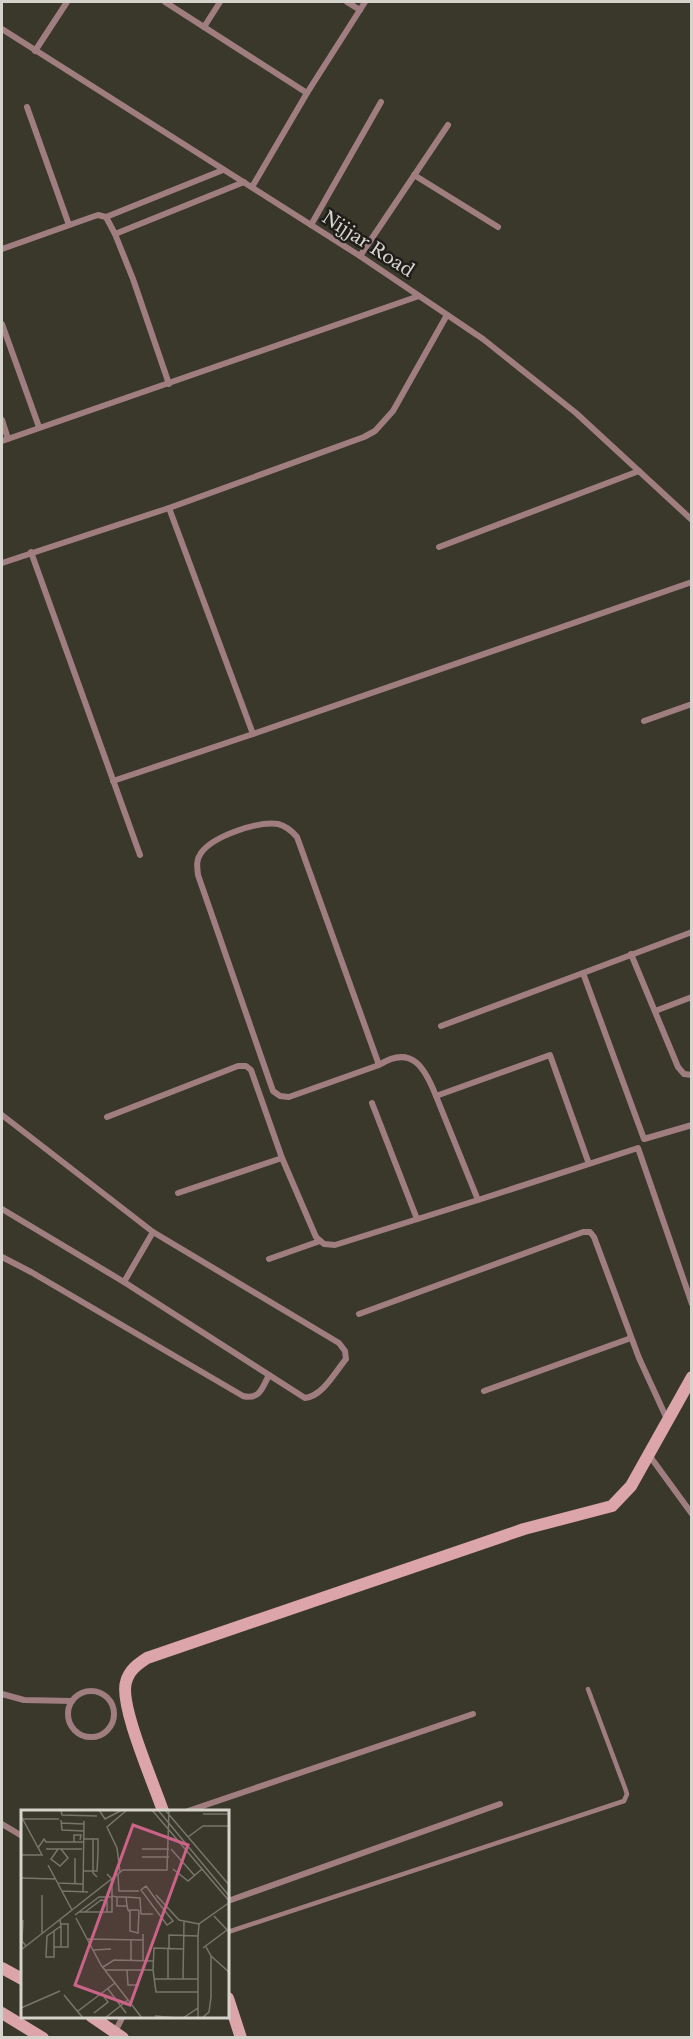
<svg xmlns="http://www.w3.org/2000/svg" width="693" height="2039" viewBox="0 0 693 2039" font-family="'Libre Baskerville',serif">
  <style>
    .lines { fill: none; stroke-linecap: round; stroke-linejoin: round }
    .lane { stroke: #a07e80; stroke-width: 4.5 }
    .street { stroke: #a07e80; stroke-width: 6 }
    .secondary { stroke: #dca5a9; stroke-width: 12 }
    .labels { text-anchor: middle; stroke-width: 5; stroke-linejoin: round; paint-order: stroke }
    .street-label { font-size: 18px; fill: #d5d3cc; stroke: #201e19 }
    .inset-road { fill: none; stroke: #78756b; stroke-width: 1.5 }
    .view { fill: #ca6388; fill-opacity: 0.15; stroke: #ca6388; stroke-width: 3 }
    .inset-edge { fill: none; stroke: #d5d3cc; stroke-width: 3 }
  </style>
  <rect width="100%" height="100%" fill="#3a372b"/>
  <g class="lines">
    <!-- lane -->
    <polyline class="lane" points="228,1932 624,1801 627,1794 625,1788 588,1689"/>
    <!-- street -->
    <g class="street">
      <polyline points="165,2 307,93"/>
      <polyline points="347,2 360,10"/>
      <polyline points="204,27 220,2"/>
      <polyline points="2,29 360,256 483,339 576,413 692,520"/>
      <polyline points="35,51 67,2"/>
      <polyline points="27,107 69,225"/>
      <polyline points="414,175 498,227"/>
      <polyline points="252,187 307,93 365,2"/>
      <polyline points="106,217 223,170"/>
      <polyline points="311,225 381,102"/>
      <polyline points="115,234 244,182"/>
      <polyline points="2,249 92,217 98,215 106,217 115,234 133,279 169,384"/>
      <polyline points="360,256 448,125"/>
      <polyline points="2,324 39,427"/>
      <polyline points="2,420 8,439"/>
      <polyline points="2,441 419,296"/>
      <polyline points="169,508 253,734"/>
      <polyline points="439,547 639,471"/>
      <polyline points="31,552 140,855"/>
      <polyline points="2,563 169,508 364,437 375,431 393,411 447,315"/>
      <polyline points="644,721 692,704"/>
      <polyline points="113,781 253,734 692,582"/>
      <polyline points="692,932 583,973 644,1139 692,1125"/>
      <polyline points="631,954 678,1067 684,1074 692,1075"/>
      <polyline points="655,1011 692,997"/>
      <polyline points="441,1026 583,973"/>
      <path d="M379,1065L297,837C291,830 286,826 278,824C258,821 213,836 201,853C196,860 197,866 198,875L273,1091L280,1096L289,1097L379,1065C412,1044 425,1068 436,1096"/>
      <polyline points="372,1103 417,1219"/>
      <path d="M2,1115L153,1232L339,1343L345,1351L346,1359C335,1372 323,1396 305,1398L124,1282L2,1209"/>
      <polyline points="107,1117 238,1066 246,1066 251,1070 282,1158 316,1237 324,1244 335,1245 478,1200"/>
      <polyline points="589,1164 550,1055 436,1096 478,1200 638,1148 692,1304"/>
      <polyline points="178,1193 282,1158"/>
      <path d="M2,1257L31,1272L243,1396C260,1400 262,1388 269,1375"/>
      <polyline points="269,1259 320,1241"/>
      <polyline points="124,1282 153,1232"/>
      <polyline points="359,1314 583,1232 590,1232 594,1237 639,1358 667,1419"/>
      <polyline points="484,1391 631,1338"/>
      <polyline points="649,1455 692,1514"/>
      <circle cx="91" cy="1714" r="23"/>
      <polyline points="2,1694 24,1700 72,1701"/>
      <polyline points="188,1811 473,1714"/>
      <polyline points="2,1824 22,1836"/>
      <polyline points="228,1901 500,1804"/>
      <polyline points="115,2032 123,2016"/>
    </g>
    <!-- secondary -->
    <g class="secondary">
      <path d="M163,1811C154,1784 119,1705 126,1682C129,1670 138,1664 147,1658L524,1529L612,1506L631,1486L692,1377"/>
      <polyline points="2,1968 22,1979"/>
      <polyline points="228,1998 241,2038"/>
      <polyline points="2,2013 43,2038"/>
      <polyline points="91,2016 123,2038"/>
    </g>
  </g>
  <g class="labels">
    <!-- street labels -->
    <g class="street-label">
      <text transform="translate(368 244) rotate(33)" y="6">Nijjar Road</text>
    </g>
  </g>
  <!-- overview -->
  <g transform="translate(21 1810)">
    <rect width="208" height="208" fill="#3a372b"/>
    <path class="inset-road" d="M40,0L41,5L76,6M78,0L84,9L101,0M131,0L209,92M137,0L209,87M144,0L209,76M182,4H209M0,6L21,45H0M1,9H38M40,10L41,20L63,21M40,13L63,14M167,27L182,16H209M72,29V63L76,67M53,32V25H60L59,30M17,38L23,29L25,32H62M25,39H61M37,39L30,49L39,56L47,48L40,39M121,39H148M150,39L174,66M121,47H148M27,55L51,100M152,59L167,71L181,59M62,61H76L77,42V29H62M99,62L96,38L86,17L106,0M86,64L91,69V86L96,87H105L106,96H96V87M97,64L98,81H118M0,68L34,69M36,73L62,74M54,73V48M125,76L136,91L152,111L146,115L120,80ZM41,81L67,82M62,82L63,11M135,85L158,110L178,114M105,87L119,88L120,104H132M106,96L107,100L108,101L109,100H117L118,101L117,123L109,121V100M64,102L80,90L86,91V102M54,105L78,87H91V102H58M193,106L209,123M55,108L80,155L121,208M2,110L1,131L5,136M39,110L40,116V137H33V121L40,116M40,114H47V137H40M33,121L26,126L25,147H33V137M21,124V85M67,129L122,130M110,130V150M148,138V125L177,126L178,114L209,92M182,138L206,120M0,140L102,60H146L148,0M72,140L90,139M190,146L209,163M122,151V124M82,157L93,150L133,151M84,160H132L133,138L162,139M106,160L107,175H118M132,160L135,182H177M133,169H177M147,169V138M162,169L163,112M87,179L105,203M43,185L62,208M0,198L39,181M57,201L94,173M73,203L87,192L81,184M134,206L157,208M84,208L107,190M162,208L177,198M177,208V126M181,208L188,202L190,187V146L185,137"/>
    <path class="view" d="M112,15L167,35L109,195L54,175Z"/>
    <rect width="208" height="208" class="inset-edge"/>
  </g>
  <!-- border -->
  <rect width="693" height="2039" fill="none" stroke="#d5d3cc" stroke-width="6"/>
</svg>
